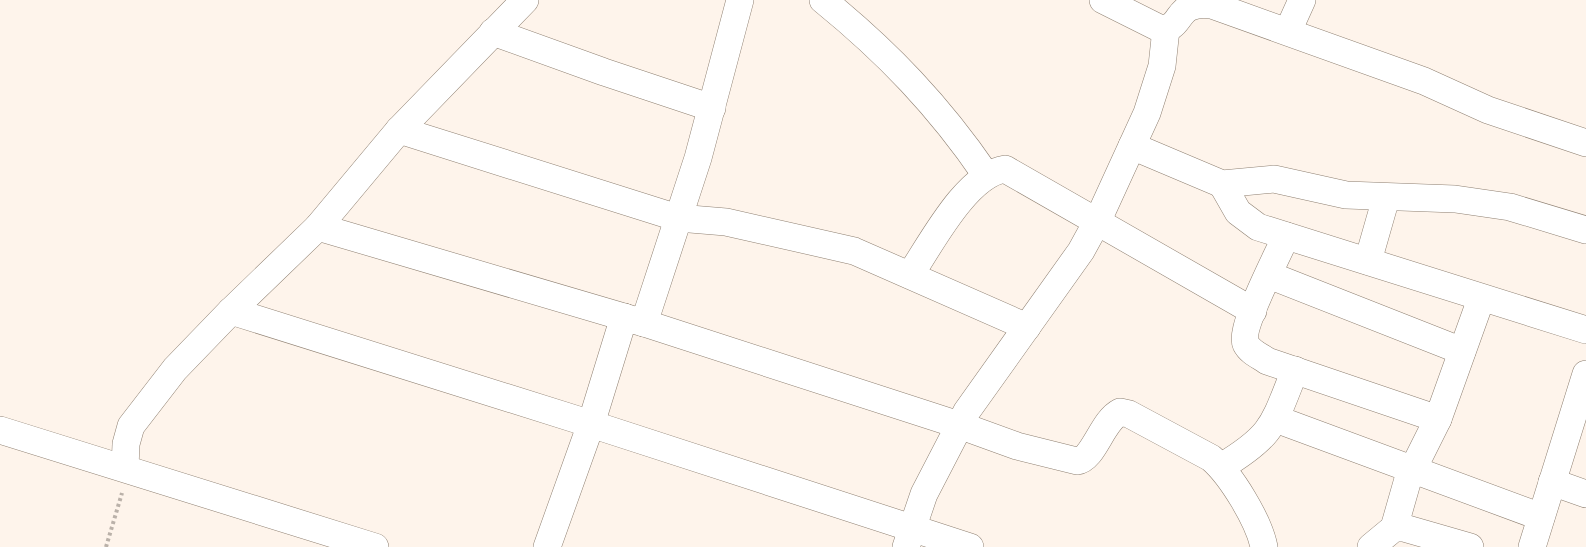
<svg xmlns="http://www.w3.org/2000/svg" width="1586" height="547" viewBox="0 0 1586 547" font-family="'IBM Plex Sans',sans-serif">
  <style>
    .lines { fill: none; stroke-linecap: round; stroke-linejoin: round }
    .minor-casing { stroke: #8f8072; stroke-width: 28 }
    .path { stroke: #bab1a9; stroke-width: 4; stroke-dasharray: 3 3; stroke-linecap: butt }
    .minor { stroke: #fff; stroke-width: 27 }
  </style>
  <rect width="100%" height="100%" fill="#fef4eb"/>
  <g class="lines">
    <defs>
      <g id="minor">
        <path d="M823,0C887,52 939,106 986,175"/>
        <path d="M1103,0L1159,28C1185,31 1172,0 1212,5L1424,81L1488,110L1586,143"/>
        <polyline points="1288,31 1302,0"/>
        <polyline points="493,32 604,72 712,108"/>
        <polyline points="399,130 678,218 726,222 854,251 1027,327"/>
        <polyline points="1132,146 1222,184 1274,179 1346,195 1455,199 1510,207 1586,230"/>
        <polyline points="1222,184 1238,212 1258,227 1586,330"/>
        <polyline points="318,227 644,323 698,158 740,0"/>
        <path d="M1286,236C1278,255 1239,328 1246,344C1250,352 1260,356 1267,361L1438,419L1481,299"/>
        <polyline points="1368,261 1386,198"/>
        <path d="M910,275C931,244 966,175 1005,169L1253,311"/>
        <polyline points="1269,275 1462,351"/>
        <polyline points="231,311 591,424 970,547"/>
        <path d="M644,323L959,425L1017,446L1077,461C1094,459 1102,421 1120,412L1129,414L1211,458C1231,475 1259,521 1264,547"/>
        <polyline points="1276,419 1541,517"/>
        <polyline points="0,430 375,547"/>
        <path d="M1221,467C1274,435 1273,425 1295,370"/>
        <polyline points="125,468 126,444 131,426 175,369 231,311 318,227 399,130 525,0"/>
        <polyline points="1552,482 1586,494"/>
        <polyline points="1394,528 1408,479 1438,419"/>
        <polyline points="547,547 591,424 624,317"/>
        <polyline points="906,547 924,494 967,411 1081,251 1098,220 1147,113 1162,66 1166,29"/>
        <polyline points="1371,547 1394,528 1404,528 1470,547"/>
        <polyline points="1532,547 1586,374"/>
      </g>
    </defs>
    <!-- minor casing -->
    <use href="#minor" class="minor-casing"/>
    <!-- path -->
    <polyline class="path" points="106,547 122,493"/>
    <!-- minor -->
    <use href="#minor" class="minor"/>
  </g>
</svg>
